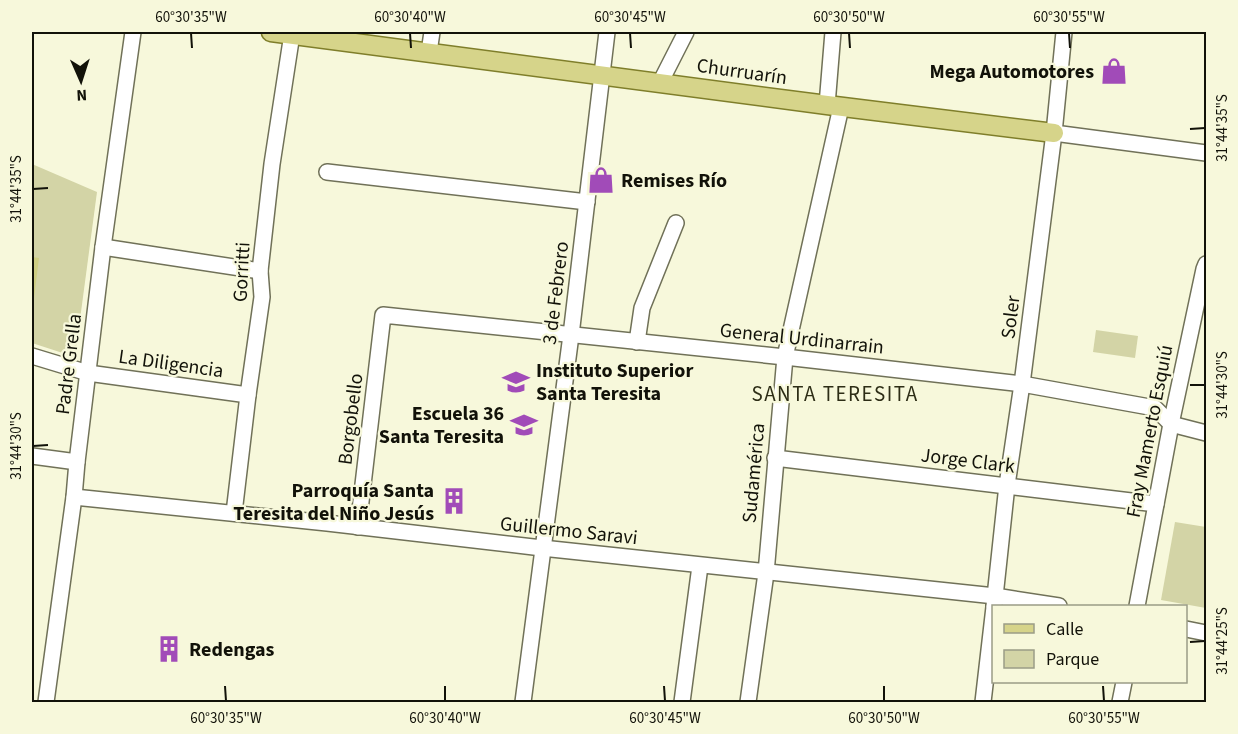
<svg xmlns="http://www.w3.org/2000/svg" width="1238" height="734" viewBox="0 0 1238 734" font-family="'Source Sans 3',sans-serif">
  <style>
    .green { fill: #d3d4a6 }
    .water { fill: #cece82 }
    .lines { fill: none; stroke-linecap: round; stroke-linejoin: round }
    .minor-casing { stroke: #707158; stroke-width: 18 }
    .major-casing { stroke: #7f7e2a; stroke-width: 21 }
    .minor { stroke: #fff; stroke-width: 15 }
    .major { stroke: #d6d48a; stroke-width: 18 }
    .ticks { fill: none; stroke: #121209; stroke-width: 2 }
    .labels { text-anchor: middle; stroke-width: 4.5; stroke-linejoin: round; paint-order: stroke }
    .street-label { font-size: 20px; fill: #121209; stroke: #f7f8db }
    .poi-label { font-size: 20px; font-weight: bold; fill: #121209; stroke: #f7f8db; text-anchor: end }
    .neighbourhood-label { font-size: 21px; letter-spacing: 1.5px; fill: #2d2d16; stroke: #f7f8db }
    .neatline { fill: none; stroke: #121209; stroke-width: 2 }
    .ticks-label { font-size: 15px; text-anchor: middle; fill: #121209 }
  </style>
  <rect width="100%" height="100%" fill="#f7f8db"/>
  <!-- green -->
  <g class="green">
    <polygon points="32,164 97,192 75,357 32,343"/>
    <polygon points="1096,330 1138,336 1135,358 1093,352"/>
    <polygon points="1175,522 1206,527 1206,608 1161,600"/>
  </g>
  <!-- water -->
  <polygon class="water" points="32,257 39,258 34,298 32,298"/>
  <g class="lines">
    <defs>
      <g id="minor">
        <polyline points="429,52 432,32"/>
        <polyline points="660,83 686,32"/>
        <polyline points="827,105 833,32"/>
        <polyline points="1054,133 1206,153"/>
        <polyline points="327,172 587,202"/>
        <polyline points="103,247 260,271"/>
        <polyline points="637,342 642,308 676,223"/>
        <polyline points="32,356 88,373 248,395"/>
        <polyline points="32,456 77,462"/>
        <polyline points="775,458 1156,504"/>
        <polyline points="74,497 327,523 542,548 995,596 1059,606"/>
        <polyline points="234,513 248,395 262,297 260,271 272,164 292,34"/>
        <polyline points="358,527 383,315 785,357 1022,384 1155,408 1171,424 1206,433"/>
        <polyline points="994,606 1007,485 1022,384 1054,133 1064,32"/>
        <polyline points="1137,606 1171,424 1204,269 1206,264"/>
        <polyline points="1186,629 1206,633"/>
        <polyline points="46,702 74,497 77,462 103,247 133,32"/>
        <polyline points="523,702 571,335 607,32"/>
        <polyline points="682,702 700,566"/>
        <polyline points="748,702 766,573 785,357 841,107"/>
        <polyline points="983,702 994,607"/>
        <polyline points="1120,702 1124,682"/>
      </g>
      <polyline id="major" points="271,32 827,105 1054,133"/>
    </defs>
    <!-- minor casing -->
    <use href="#minor" class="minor-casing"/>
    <!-- major casing -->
    <use href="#major" class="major-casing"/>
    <!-- minor -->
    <use href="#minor" class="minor"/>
    <!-- major -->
    <use href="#major" class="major"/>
  </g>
  <!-- ticks -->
  <path class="ticks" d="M191,33L192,48M410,33L411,48M630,33L631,48M849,33L850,48M1069,33L1070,48M1190,129L1205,128M33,189L48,188M1190,385H1205M33,446L48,445M1190,642L1205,641M225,686L226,701M445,686V701M664,686L665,701M884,686V701M1103,686L1104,701"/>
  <!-- icons -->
  <defs>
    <symbol id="shop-bare" viewBox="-9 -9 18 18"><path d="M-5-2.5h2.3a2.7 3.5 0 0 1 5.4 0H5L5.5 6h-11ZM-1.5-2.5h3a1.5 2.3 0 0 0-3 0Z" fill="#a14bb8" stroke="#f7f8db" stroke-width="2.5" paint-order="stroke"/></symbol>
    <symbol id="university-bare" viewBox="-9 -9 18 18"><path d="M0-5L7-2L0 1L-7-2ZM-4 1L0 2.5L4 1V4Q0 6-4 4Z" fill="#a14bb8" stroke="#f7f8db" stroke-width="2.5" paint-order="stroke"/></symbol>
    <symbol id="school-bare" viewBox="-9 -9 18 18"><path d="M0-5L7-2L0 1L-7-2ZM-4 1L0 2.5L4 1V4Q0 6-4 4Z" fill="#a14bb8" stroke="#f7f8db" stroke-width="2.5" paint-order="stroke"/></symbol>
    <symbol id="building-bare" viewBox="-9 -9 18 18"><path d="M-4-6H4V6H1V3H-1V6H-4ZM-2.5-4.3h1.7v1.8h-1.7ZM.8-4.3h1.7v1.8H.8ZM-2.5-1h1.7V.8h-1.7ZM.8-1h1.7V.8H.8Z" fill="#a14bb8" stroke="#f7f8db" stroke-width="2.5" paint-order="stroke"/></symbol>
  </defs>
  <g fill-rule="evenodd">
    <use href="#shop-bare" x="1095" y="52" width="38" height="38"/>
    <use href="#shop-bare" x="582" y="161" width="38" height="38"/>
    <use href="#university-bare" x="497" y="363" width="38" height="38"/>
    <use href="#school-bare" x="505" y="406" width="38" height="38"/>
    <use href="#building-bare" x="435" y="482" width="38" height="38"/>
    <use href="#building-bare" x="150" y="630" width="38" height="38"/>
  </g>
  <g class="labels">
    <!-- street labels -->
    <g class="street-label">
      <text transform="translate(742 71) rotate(8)" y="7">Churruarín</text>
      <text transform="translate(241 272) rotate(-87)" y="7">Gorritti</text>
      <text transform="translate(555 293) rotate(-83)" y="7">3 de Febrero</text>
      <text transform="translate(1010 317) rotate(-83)" y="7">Soler</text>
      <text transform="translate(802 338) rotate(6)" y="7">General Urdinarrain</text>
      <text transform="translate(171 363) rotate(8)" y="7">La Diligencia</text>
      <text transform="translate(68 364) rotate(-83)" y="7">Padre Grella</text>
      <text transform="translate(350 419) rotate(-83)" y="7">Borgobello</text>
      <text transform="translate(1149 431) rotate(-79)" y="7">Fray Mamerto Esquiú</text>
      <text transform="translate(968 460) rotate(7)" y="7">Jorge Clark</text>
      <text transform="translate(753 473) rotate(-85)" y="7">Sudamérica</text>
      <text transform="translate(569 530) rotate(6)" y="7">Guillermo Saravi</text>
    </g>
    <!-- poi labels -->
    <g class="poi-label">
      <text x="1094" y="78">Mega Automotores</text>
      <text x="621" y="187" text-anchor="start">Remises Río</text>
      <text x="536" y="377" text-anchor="start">Instituto Superior<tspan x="536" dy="23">Santa Teresita</tspan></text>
      <text x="504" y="420">Escuela 36<tspan x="504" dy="23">Santa Teresita</tspan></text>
      <text x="434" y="497">Parroquía Santa<tspan x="434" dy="23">Teresita del Niño Jesús</tspan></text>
      <text x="189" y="656" text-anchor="start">Redengas</text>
    </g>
    <!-- neighbourhood labels -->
    <g class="neighbourhood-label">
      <text x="835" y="401">SANTA TERESITA</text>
    </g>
  </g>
  <!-- border -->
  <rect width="1238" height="734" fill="none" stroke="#f7f8db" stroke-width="66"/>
  <!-- legend -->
  <rect x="992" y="605" width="195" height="78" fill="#f7f8db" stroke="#9b9c87" stroke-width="1.5"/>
  <rect x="1004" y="624" width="30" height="9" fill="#d6d48a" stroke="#9b9c87" stroke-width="1.5"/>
  <text x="1046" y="635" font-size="18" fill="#121209">Calle</text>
  <rect x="1004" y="650" width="30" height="18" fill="#d3d4a6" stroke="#9b9c87" stroke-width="1.5"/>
  <text x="1046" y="665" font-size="18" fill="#121209">Parque</text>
  <!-- north arrow -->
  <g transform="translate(81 81) rotate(177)" stroke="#f7f8db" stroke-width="4.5" paint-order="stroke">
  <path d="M0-4.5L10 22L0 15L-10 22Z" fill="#121209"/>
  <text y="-9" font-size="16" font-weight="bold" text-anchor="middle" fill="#121209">N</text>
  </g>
  <rect x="33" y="33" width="1172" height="668" class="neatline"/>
  <g class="ticks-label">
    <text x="191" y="22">60°30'35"W</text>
    <text x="410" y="22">60°30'40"W</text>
    <text x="630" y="22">60°30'45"W</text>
    <text x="849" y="22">60°30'50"W</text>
    <text x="1069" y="22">60°30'55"W</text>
    <text transform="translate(1222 128) rotate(-90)" y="5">31°44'35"S</text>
    <text transform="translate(16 189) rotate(-90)" y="5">31°44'35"S</text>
    <text transform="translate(1222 385) rotate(-90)" y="5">31°44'30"S</text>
    <text transform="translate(16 446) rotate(-90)" y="5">31°44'30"S</text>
    <text transform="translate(1222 641) rotate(-90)" y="5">31°44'25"S</text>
    <text x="226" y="723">60°30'35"W</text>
    <text x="445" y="723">60°30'40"W</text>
    <text x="665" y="723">60°30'45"W</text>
    <text x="884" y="723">60°30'50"W</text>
    <text x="1104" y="723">60°30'55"W</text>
  </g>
</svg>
